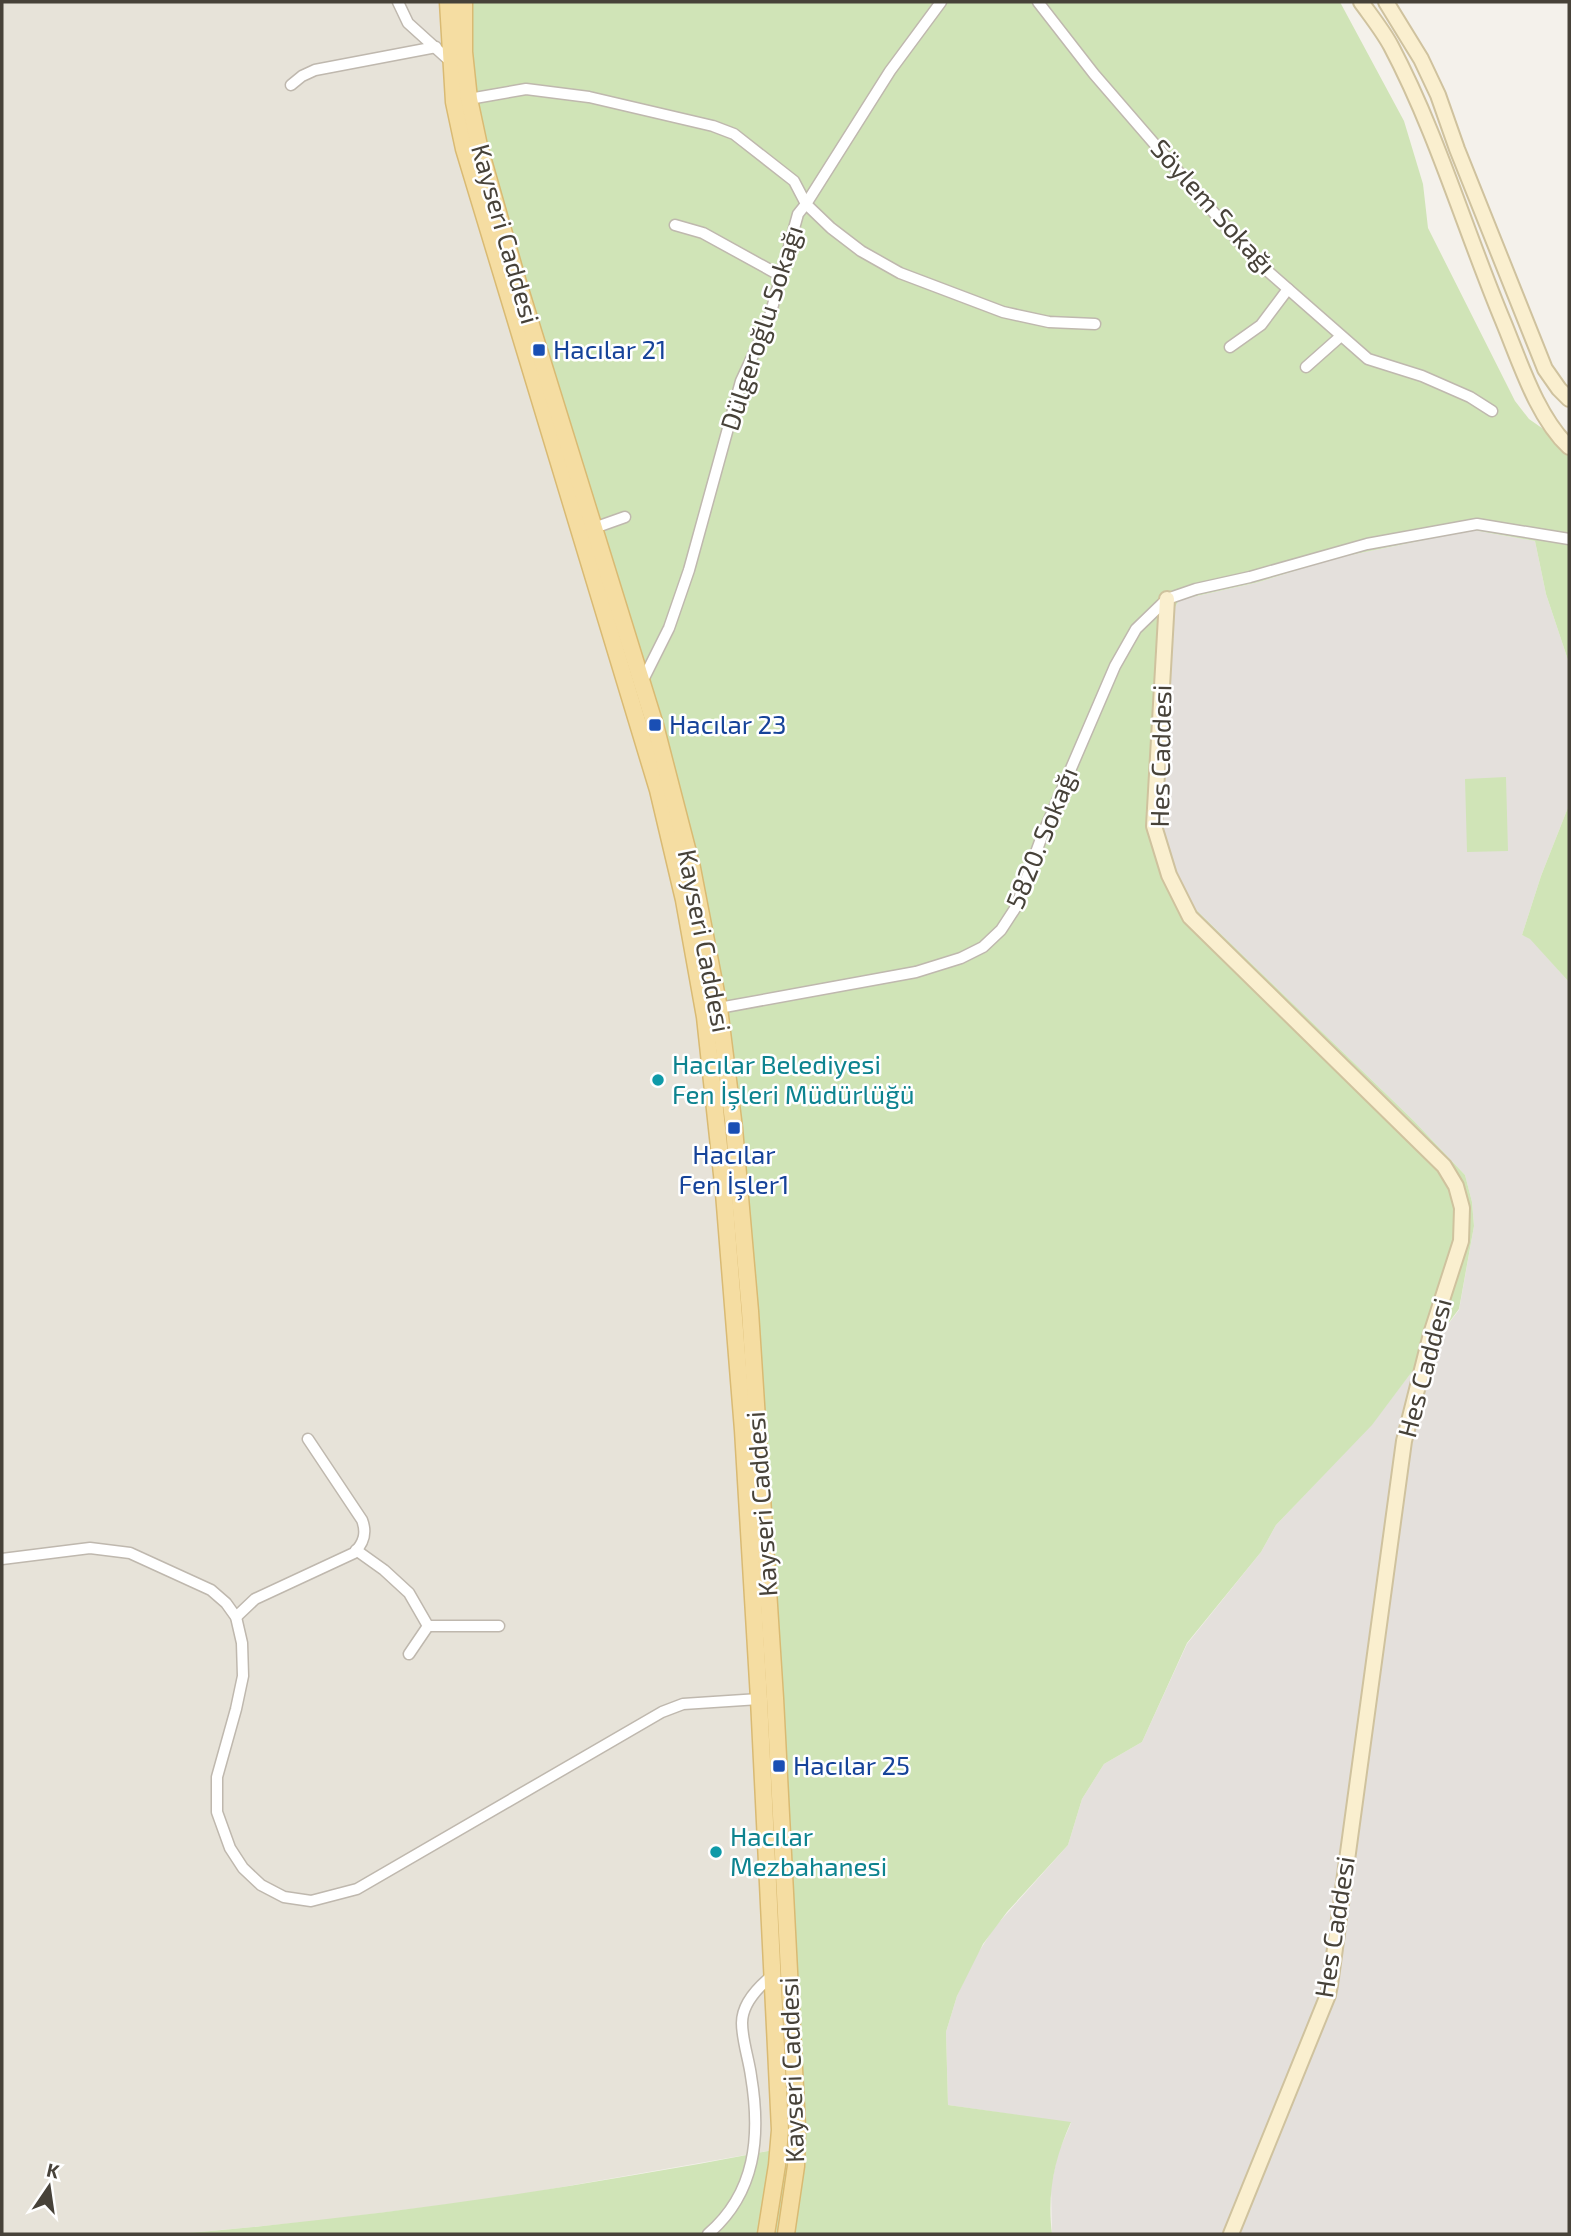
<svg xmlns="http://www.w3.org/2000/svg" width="1571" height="2236" viewBox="0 0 1571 2236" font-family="'Exo 2',sans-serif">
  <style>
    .residential { fill: #e7e3d9 }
    .industrial { fill: #e4e0dc }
    .green { fill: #d0e4b7 }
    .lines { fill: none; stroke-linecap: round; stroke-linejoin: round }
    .street-casing { stroke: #bfb8ae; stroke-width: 13 }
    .secondary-casing { stroke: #cfc29e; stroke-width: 18 }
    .primary-casing { stroke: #d9ba73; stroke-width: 19 }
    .street { stroke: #fff; stroke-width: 10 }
    .secondary { stroke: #faefcf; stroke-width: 14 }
    .primary { stroke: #f5dda2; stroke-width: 16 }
    .transit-dot { fill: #1a4fb4; stroke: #fff; stroke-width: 2.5 }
    .culture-dot { fill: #0f9aa8; stroke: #fff; stroke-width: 2.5 }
    .labels { text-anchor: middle; stroke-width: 5; stroke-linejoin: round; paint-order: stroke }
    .street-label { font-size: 26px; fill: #474239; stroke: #fff }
    .transit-label { font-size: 26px; fill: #164399; stroke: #fff; text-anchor: start }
    .culture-label { font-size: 26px; fill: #0d838f; stroke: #fff; text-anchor: start }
  </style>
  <rect width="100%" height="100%" fill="#f4f1eb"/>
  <!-- residential -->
  <polygon class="residential" points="2,2 453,2 650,734 705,986 785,2148 505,2197 317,2221 177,2234 2,2234"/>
  <!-- industrial -->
  <polygon class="industrial" points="1473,530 1535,541 1546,594 1569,663 1569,805 1541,876 1522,935 1530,938 1569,982 1569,2234 1052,2234 1051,2186 1058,2153 1071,2123 948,2105 946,2032 957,1996 973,1961 994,1928 1068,1845 1082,1799 1104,1764 1142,1742 1187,1644 1261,1552 1276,1525 1372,1424 1459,1310 1474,1226 1472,1202 1465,1175 1414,1121 1191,905 1175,873 1160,828 1173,611 1179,600 1259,582 1336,558"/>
  <!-- green -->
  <g class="green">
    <path d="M453,2H1340L1404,121L1423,184L1428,228L1515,401L1529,419L1569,447V663L1546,594L1535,541L1473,530L1336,558L1259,582L1179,600L1173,611L1160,828L1175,873L1191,905L1414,1121L1465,1175L1472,1202L1474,1226L1459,1309L1372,1425L1276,1525L1261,1552L1187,1643L1142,1742L1104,1764L1082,1799L1068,1845L1007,1912L983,1944L957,1996L946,2032L948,2105L1071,2122C1054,2159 1047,2194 1052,2234H177C381,2217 583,2187 784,2148L723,1122L650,734L514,295Z"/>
    <polygon points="1506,777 1508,851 1467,852 1465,779"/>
    <polygon points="1569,805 1569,982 1530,939 1522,935 1541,876"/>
  </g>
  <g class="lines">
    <defs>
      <g id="street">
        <polyline points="398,2 408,23 450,61"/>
        <polyline points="1038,2 1094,74 1254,259 1368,359 1422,376 1470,397 1492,411"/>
        <polyline points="291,85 302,76 315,70 436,47"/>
        <polyline points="469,99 526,89 589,97 713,126 734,134 794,181 806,204 831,228 861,251 900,273 1003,312 1049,322 1095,324"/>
        <polyline points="675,225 703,233 781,276"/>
        <polyline points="1230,347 1261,325 1288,289"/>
        <polyline points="1306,367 1341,336"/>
        <polyline points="594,528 625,517"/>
        <polyline points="642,682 669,628 689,570 741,381 768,323 798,214 806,204 890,71 941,2"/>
        <polyline points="719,1008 916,972 961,958 983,947 1001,930 1016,907 1042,836 1115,666 1136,629 1167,599 1196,589 1250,577 1367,544 1477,524 1569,539"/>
        <polyline points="356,1550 384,1570 409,1593 428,1626 499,1626"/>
        <polyline points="2,1559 90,1548 130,1553 211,1590 226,1603 236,1617 242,1643 243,1676 236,1709 217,1777 217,1812 230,1848 243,1868 261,1885 284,1897 311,1901 357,1889 662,1712 683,1704 759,1699"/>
        <path d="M236,1617L255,1599L354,1553C364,1543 367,1533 362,1520L308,1439"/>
        <polyline points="409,1654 428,1626"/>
        <path d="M708,2234C756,2193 761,2136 751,2076C749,2060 742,2040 742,2023C742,2003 758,1987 773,1975"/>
      </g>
      <g id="secondary">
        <path d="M1361,2C1371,16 1383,31 1391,46C1437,133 1465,230 1503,321C1520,362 1537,417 1569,447"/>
        <polyline points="1386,2 1421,59 1438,95 1457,149 1545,369 1559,389 1569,399"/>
        <polyline points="1167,599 1154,826 1169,875 1190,917 1444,1166 1456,1186 1462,1208 1461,1241 1431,1334 1404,1441 1330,1985 1328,1995 1231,2234"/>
      </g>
      <g id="primary">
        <polyline points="448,2 454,102 464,149 658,790 684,900 705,1017 724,1193 743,1430 759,1699 780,2130 777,2165 766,2234"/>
        <polyline points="464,2 464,52 469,99 479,146 519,286 655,725 692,868 719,1008 734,1128 750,1311 775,1698 797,2127 796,2166 786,2234"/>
      </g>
    </defs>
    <!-- street casing -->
    <use href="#street" class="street-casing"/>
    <!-- secondary casing -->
    <use href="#secondary" class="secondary-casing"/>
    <!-- primary casing -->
    <use href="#primary" class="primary-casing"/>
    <!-- street -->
    <use href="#street" class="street"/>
    <!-- secondary -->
    <use href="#secondary" class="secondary"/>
    <!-- primary -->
    <use href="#primary" class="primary"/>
  </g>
  <!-- markers -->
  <g class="transit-dot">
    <rect x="532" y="343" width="14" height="14" rx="3.5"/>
    <rect x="648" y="718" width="14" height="14" rx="3.5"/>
    <rect x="727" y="1121" width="14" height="14" rx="3.5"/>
    <rect x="772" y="1759" width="14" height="14" rx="3.5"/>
  </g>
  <g class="culture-dot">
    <circle cx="658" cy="1080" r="7"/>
    <circle cx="716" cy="1852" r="7"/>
  </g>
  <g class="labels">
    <!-- street labels -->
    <g class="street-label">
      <text transform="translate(1213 207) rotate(48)" y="9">Söylem Sokağı</text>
      <text transform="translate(505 234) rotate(74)" y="9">Kayseri Caddesi</text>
      <text transform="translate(762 328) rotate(-72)" y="9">Dülgeroğlu Sokağı</text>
      <text transform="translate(1161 756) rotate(-89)" y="9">Hes Caddesi</text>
      <text transform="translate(1042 838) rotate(-68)" y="9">5820. Sokağı</text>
      <text transform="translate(704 941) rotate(79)" y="9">Kayseri Caddesi</text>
      <text transform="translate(1425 1368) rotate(-75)" y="9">Hes Caddesi</text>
      <text transform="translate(762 1504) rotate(-94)" y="9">Kayseri Caddesi</text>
      <text transform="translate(1335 1927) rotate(-81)" y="9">Hes Caddesi</text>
      <text transform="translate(792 2070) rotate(-92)" y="9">Kayseri Caddesi</text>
    </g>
    <!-- transit labels -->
    <g class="transit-label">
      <text x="553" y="359">Hacılar 21</text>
      <text x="669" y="734">Hacılar 23</text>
      <text x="734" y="1164" text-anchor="middle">Hacılar<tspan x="734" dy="30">Fen İşler1</tspan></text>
      <text x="793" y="1775">Hacılar 25</text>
    </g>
    <!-- culture labels -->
    <g class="culture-label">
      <text x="672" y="1074">Hacılar Belediyesi<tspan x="672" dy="30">Fen İşleri Müdürlüğü</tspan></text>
      <text x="730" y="1846">Hacılar<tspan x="730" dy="30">Mezbahanesi</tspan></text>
    </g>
  </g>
  <!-- border -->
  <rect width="1571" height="2236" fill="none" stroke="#474239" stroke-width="7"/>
  <!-- north arrow -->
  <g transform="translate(49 2187) rotate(13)" stroke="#ffffff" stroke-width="5" paint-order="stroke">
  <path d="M0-5L12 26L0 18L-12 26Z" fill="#474239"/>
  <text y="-10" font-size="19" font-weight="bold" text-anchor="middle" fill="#474239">K</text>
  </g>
</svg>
